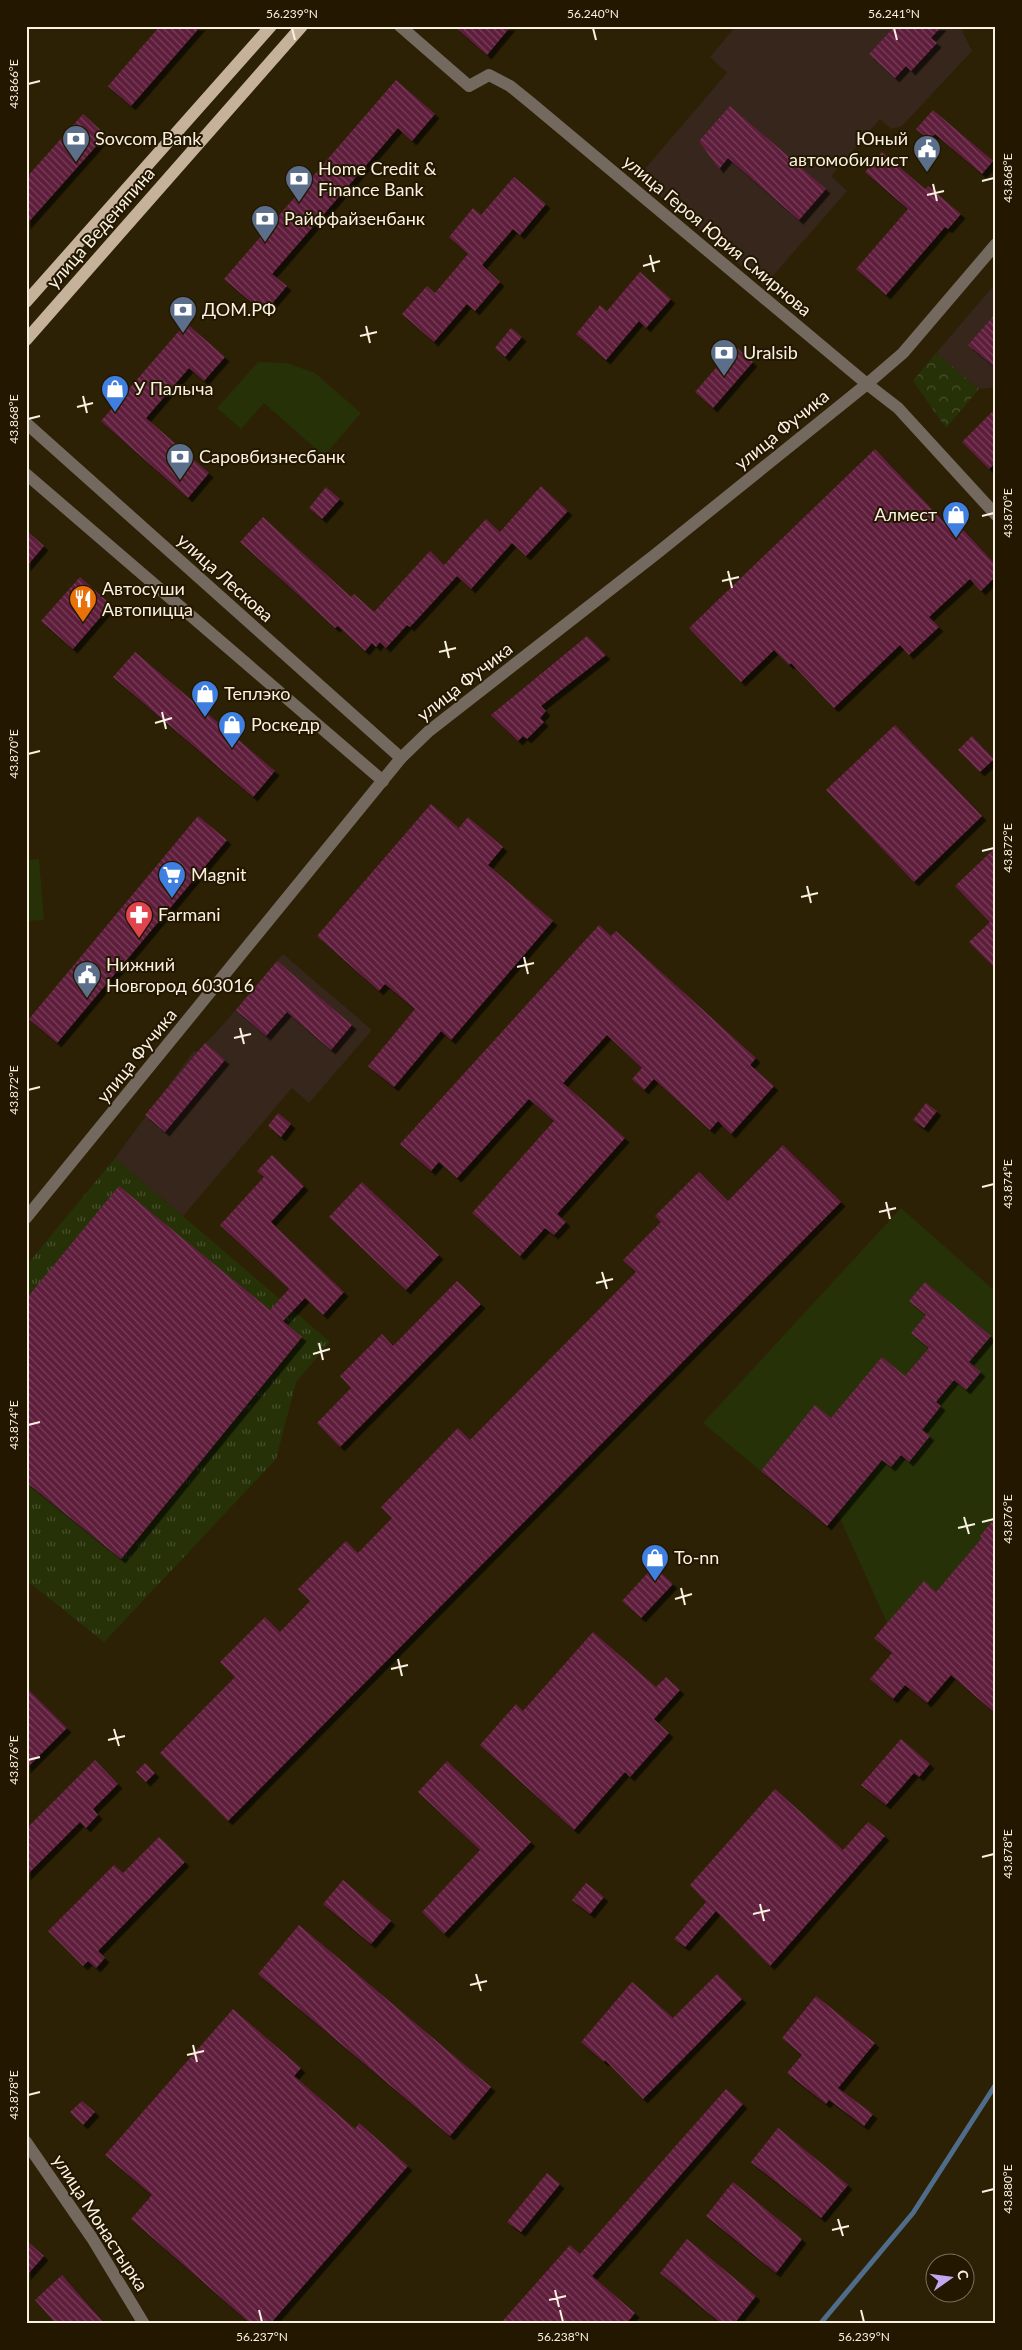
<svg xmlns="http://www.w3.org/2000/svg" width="1022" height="2350" viewBox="0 0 1022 2350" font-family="Lato,sans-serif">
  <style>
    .commercial { fill: #36261b }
    .grass { fill: url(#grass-tufts) }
    .forest { fill: url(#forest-crowns) }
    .green { fill: #273108 }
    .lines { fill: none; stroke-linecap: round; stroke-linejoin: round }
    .stream { stroke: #4f6d8b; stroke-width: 5 }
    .building { fill: url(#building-back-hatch); filter: url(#shadow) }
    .minor { stroke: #74695f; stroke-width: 12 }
    .tertiary { stroke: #74695f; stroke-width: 12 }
    .primary { stroke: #c6b19b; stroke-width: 12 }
    .ticks { fill: none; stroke: #f9f1e1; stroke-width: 2 }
    .labels { text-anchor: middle; stroke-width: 4; stroke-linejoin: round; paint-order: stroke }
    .poi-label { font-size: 18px; fill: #f9f1e1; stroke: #231700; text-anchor: start }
    .street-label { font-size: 18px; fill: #f9f1e1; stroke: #231700 }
    .neatline { fill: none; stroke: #f9f1e1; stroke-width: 2 }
    .ticks-label { font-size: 12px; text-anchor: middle; fill: #f9f1e1 }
  </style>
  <defs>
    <pattern id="grass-tufts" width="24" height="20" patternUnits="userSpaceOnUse" patternTransform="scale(1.25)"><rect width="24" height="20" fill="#273108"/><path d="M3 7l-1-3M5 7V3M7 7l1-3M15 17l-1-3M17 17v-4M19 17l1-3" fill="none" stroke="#474f2c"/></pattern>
    <pattern id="forest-crowns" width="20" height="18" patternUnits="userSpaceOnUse" patternTransform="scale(1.25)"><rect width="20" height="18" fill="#273108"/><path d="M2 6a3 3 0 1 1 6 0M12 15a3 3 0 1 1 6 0" fill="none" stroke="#474f2c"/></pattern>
    <pattern id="building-back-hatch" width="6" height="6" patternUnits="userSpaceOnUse" patternTransform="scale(1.25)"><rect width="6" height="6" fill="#5f1f3c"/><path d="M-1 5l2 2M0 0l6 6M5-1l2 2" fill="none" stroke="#774058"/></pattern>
    <filter id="shadow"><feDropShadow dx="4.5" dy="4.5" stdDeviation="0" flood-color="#0009"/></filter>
  </defs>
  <rect width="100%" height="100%" fill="#2c2105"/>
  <!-- commercial -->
  <g class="commercial">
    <polygon points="736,26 966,26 962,31 972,51 902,126 891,129 880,119 831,176 847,191 764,286 638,177 727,73 710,57"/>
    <polygon points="996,283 996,387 979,389 936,353"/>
    <polygon points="283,954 372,1030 309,1103 292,1088 183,1216 115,1158 194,1051 197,1052 221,1027"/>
  </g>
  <!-- grass -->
  <polygon class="grass" points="115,1158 330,1342 296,1382 276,1459 104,1642 26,1580 26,1266"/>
  <!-- forest -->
  <polygon class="forest" points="936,353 979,389 946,428 913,381"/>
  <!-- green -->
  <g class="green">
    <polygon points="258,362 287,363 315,373 361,413 324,456 264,403 241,429 217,408"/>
    <polygon points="39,859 44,920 26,921 26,860"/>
    <polygon points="901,1208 996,1292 996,1714 952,1675 948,1679 927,1660 893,1699 870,1679 892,1654 874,1638 887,1623 838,1514 827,1526 703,1423"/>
  </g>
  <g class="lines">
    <!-- stream -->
    <polyline class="stream" points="820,2324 913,2213 996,2084"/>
  </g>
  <!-- building -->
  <g class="building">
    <polygon points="160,26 201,26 131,106 108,86"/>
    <polygon points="454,26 511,26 487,55"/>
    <polygon points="895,26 942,26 931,38 937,43 911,71 906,66 895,78 869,54"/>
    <polygon points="396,80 435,114 412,141 398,128 356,177 272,274 287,286 264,313 224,279"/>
    <polygon points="730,106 826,189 799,220 728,158 719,169 699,141"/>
    <polygon points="933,110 993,161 982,174 935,134 929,140 916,129"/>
    <polygon points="83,114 106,135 26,225 26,178"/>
    <polygon points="882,152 925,189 928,186 961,214 948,229 945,227 886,295 856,269 908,209 865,172"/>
    <polygon points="514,177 546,204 520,235 513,229 482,265 500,282 475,311 467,304 434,342 402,314 427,286 435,293 468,254 449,237 473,208 481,215"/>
    <polygon points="640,272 671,299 646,328 639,321 606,360 576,334 600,305 607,311"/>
    <polygon points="996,313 996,368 968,345"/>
    <polygon points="186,323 225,357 204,381 189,368 146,418 209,473 188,498 101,421"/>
    <polygon points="511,328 522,337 505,357 495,348"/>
    <polygon points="735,346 753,362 713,408 695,392"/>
    <polygon points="996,408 996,462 989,469 962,442"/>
    <polygon points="875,449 947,525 953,519 996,565 996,576 981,591 970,579 929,617 939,627 909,655 900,645 834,708 791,663 789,665 774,650 741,682 689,628"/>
    <polygon points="541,486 568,511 526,556 512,543 471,589 457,576 410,627 407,625 386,648 380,642 376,647 372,643 365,651 338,626 335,628 240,542 263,517 351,597 354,594 374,612 430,551 444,565 486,519 500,532"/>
    <polygon points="326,487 340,499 322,519 309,508"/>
    <polygon points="26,530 44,546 26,567"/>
    <polygon points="80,577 111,605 73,649 41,621"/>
    <polygon points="587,636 606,655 541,706 546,711 540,718 544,722 527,739 523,736 518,741 491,715"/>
    <polygon points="135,652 275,771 253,797 113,677"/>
    <polygon points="895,725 982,816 914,882 826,790"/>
    <polygon points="972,736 994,759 980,772 958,750"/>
    <polygon points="431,804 459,828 468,817 503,847 488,865 553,921 451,1040 441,1031 394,1087 368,1066 415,1009 385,984 379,991 317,936"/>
    <polygon points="198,816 227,840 57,1043 29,1019"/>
    <polygon points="996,847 996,969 969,942 990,922 955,886"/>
    <polygon points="599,925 611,936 616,931 756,1058 750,1065 774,1086 731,1134 718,1121 710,1130 654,1079 644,1090 632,1079 642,1068 607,1035 563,1083 625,1138 557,1214 566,1222 554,1235 545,1228 520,1256 472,1213 554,1121 529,1099 457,1178 439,1162 431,1171 400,1144"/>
    <polygon points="277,961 352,1025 331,1050 287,1012 266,1036 236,1010"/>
    <polygon points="205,1043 225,1060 165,1132 145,1115"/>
    <polygon points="926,1103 937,1111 924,1128 913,1120"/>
    <polygon points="278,1113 291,1124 281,1137 268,1126"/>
    <polygon points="783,1145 841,1202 228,1821 160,1753 235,1677 220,1662 265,1617 280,1632 310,1601 298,1589 346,1541 358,1553 392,1518 381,1507 458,1428 470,1440 636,1272 623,1260 661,1222 655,1216 699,1172 728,1201"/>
    <polygon points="272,1155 304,1186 271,1222 344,1292 323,1315 305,1298 283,1321 302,1337 121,1559 26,1482 26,1299 119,1186 270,1310 289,1289 220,1225 264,1177 257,1171"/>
    <polygon points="362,1182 439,1255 406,1290 329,1217"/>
    <polygon points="457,1281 481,1304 340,1447 317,1423 351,1388 340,1376 382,1334 393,1346"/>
    <polygon points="925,1282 991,1336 969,1362 981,1372 966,1390 954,1380 936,1402 941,1406 922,1430 930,1436 909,1462 901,1455 891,1467 882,1460 827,1526 761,1471 815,1405 831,1418 882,1357 905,1376 929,1348 911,1333 926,1315 909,1301"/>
    <polygon points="996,1517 996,1714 951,1675 927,1703 905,1685 893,1699 870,1679 892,1653 874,1638 924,1581 936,1592 982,1538 980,1536"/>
    <polygon points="654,1566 673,1584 641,1618 622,1601"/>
    <polygon points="593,1632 656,1687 666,1677 680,1690 654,1719 669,1733 630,1777 625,1772 574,1830 480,1745 516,1704 523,1711"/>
    <polygon points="26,1687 67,1728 26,1769"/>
    <polygon points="901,1739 930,1764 919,1777 914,1773 886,1805 861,1785"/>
    <polygon points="95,1760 118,1784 93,1809 98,1815 86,1828 80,1822 26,1876 26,1829"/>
    <polygon points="447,1761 531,1842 444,1934 422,1912 480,1850 418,1792"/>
    <polygon points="145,1763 155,1773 146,1782 136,1772"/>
    <polygon points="775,1789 843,1850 868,1822 885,1836 770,1966 716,1911 685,1947 674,1939 706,1902 690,1885"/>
    <polygon points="159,1837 185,1862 98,1951 105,1958 96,1968 88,1961 83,1966 48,1931 114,1865 123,1873"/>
    <polygon points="343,1880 391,1921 371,1944 323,1904"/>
    <polygon points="586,1883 604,1897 590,1914 572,1900"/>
    <polygon points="299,1925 491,2087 450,2136 258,1974"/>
    <polygon points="717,1974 742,1999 643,2099 605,2060 604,2062 581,2042 632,1982 673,2018"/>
    <polygon points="816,1996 875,2043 838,2088 873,2114 864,2126 829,2100 826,2104 787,2073 802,2055 782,2038"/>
    <polygon points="233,2009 301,2068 294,2076 355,2129 359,2123 408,2166 270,2324 251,2324 131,2219 152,2195 105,2155"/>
    <polygon points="726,2089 743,2104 592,2276 635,2313 626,2324 500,2324 570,2245 580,2254"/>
    <polygon points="82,2101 95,2112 83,2125 70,2112"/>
    <polygon points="778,2128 848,2185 821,2218 751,2162"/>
    <polygon points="547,2173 560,2184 521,2232 507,2222"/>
    <polygon points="733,2182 802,2239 776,2273 706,2216"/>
    <polygon points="687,2239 756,2296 734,2324 722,2324 660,2273"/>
    <polygon points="26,2240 44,2256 26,2276"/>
    <polygon points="62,2275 105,2324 56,2324 35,2300"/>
  </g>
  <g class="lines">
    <!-- minor -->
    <polyline class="minor" points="400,26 469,86 489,75 510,86 531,103 867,384 898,408 996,515"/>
    <!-- tertiary -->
    <g class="tertiary">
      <polyline points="26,423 401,758"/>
      <polyline points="26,474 383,781"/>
      <polyline points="26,1218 401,758 429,731 656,554 867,384 903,353 996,244"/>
      <polyline points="26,2142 92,2238 144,2324"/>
    </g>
    <!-- primary -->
    <g class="primary">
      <polyline points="26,302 271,26"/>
      <polyline points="26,340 302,26"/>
    </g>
  </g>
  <!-- ticks -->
  <path class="ticks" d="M292,28L295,40M593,28L596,40M894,28L897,40M28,84L40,81M982,181L994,178M933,184L937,201M927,195L944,191M650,255L654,272M643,266L660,261M366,326L370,343M360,336L377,332M83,396L87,413M77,407L93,403M28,419L40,416M982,516L994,513M728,571L732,588M722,581L739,577M445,641L449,658M439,652L456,648M162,712L166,729M155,723L172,718M28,754L40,751M982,851L994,848M807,886L811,903M801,897L818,893M524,957L528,974M517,967L534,963M240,1028L244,1044M234,1038L251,1034M28,1090L40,1087M982,1187L994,1184M886,1202L890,1219M879,1212L896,1208M602,1272L607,1289M596,1283L613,1279M319,1343L323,1360M313,1354L330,1349M28,1425L40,1422M964,1517L969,1534M982,1522L994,1519M958,1528L975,1524M681,1588L685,1605M675,1599L692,1594M398,1659L402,1676M391,1669L408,1665M114,1729L119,1746M108,1740L125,1736M28,1760L40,1757M982,1857L994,1854M760,1904L764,1921M753,1914L770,1910M476,1974L481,1991M470,1985L487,1981M193,2045L197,2062M187,2055L204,2051M28,2095L40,2092M982,2192L994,2189M838,2219L843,2236M832,2230L849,2226M555,2290L559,2307M549,2300L566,2296M259,2310L262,2322M560,2310L563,2322M861,2310L864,2322"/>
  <!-- icons -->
  <defs>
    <symbol id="bank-pin" viewBox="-11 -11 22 30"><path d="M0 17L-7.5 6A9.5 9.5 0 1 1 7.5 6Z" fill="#5c6f8a" stroke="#231700"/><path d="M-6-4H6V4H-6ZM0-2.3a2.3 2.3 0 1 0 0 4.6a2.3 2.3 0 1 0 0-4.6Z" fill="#fff"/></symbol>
    <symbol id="civic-pin" viewBox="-11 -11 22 30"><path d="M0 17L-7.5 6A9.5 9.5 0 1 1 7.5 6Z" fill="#5c6f8a" stroke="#231700"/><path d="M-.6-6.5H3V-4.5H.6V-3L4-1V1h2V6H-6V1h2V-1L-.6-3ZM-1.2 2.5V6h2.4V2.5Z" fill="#fff"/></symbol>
    <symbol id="shop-pin" viewBox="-11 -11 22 30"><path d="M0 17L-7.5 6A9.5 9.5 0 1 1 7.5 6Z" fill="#3f7fe0" stroke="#231700"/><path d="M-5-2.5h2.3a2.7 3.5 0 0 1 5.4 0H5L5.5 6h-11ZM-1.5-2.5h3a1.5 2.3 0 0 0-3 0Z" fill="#fff"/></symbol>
    <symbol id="restaurant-pin" viewBox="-11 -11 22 30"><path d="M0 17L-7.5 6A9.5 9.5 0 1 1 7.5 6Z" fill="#e8710a" stroke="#231700"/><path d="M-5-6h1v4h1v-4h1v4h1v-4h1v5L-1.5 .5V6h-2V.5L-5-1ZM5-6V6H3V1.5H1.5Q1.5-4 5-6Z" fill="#fff"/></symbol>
    <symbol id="supermarket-pin" viewBox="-11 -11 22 30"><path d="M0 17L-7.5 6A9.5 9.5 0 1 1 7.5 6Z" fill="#3f7fe0" stroke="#231700"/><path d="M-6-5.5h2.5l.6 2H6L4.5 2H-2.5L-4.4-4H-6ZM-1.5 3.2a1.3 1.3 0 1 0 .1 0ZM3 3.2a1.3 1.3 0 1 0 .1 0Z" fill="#fff"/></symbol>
    <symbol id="pharmacy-pin" viewBox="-11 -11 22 30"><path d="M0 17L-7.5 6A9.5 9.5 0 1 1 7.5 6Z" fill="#e0444e" stroke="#231700"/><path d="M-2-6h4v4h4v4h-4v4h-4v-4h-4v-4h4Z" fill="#fff"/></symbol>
  </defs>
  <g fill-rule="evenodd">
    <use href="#bank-pin" x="60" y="123" width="32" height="43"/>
    <use href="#civic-pin" x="911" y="133" width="32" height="43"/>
    <use href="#bank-pin" x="283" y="163" width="32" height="43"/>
    <use href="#bank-pin" x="249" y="203" width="32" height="43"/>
    <use href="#bank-pin" x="167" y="294" width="32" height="43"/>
    <use href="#bank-pin" x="708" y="337" width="32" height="43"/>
    <use href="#shop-pin" x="99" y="373" width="32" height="43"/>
    <use href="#bank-pin" x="164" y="441" width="32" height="43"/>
    <use href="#shop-pin" x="940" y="499" width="32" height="43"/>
    <use href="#restaurant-pin" x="67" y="583" width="32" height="43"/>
    <use href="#shop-pin" x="189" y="678" width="32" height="43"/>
    <use href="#shop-pin" x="216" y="709" width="32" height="43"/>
    <use href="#supermarket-pin" x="156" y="859" width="32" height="43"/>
    <use href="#pharmacy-pin" x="123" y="899" width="32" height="43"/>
    <use href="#civic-pin" x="71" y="959" width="32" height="43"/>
    <use href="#shop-pin" x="639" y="1542" width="32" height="43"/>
  </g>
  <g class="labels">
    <!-- poi labels -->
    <g class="poi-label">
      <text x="95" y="145">Sovcom Bank</text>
      <text x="908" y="145" text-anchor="end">Юный<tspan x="908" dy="21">автомобилист</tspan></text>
      <text x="318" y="175">Home Credit &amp;<tspan x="318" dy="21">Finance Bank</tspan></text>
      <text x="284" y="225">Райффайзенбанк</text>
      <text x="202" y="316">ДОМ.РФ</text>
      <text x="743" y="359">Uralsib</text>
      <text x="134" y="395">У Палыча</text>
      <text x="199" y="463">Саровбизнесбанк</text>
      <text x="937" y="521" text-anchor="end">Алмест</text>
      <text x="102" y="595">Автосуши<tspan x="102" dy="21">Автопицца</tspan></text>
      <text x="224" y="700">Теплэко</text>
      <text x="251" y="731">Роскедр</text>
      <text x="191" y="881">Magnit</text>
      <text x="158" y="921">Farmani</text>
      <text x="106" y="971">Нижний<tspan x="106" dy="21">Новгород 603016</tspan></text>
      <text x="674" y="1564">To-nn</text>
    </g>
    <!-- street labels -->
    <g class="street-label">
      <text transform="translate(101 228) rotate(-49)" y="6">улица Веденяпина</text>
      <text transform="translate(717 236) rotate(40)" y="6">улица Героя Юрия Смирнова</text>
      <text transform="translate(782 430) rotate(-39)" y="6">улица Фучика</text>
      <text transform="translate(225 578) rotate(42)" y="6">улица Лескова</text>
      <text transform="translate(465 682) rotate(-38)" y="6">улица Фучика</text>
      <text transform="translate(137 1056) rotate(-51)" y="6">улица Фучика</text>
      <text transform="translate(100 2223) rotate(57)" y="6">улица Монастырка</text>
    </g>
  </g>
  <!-- border -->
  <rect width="1022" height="2350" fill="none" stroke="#231700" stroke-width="55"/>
  <!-- north arrow -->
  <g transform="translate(950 2278) rotate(76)"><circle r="24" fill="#231700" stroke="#796e5a"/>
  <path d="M0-4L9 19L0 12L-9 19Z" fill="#c5a7f1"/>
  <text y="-8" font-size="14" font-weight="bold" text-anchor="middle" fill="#f9f1e1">С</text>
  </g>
  <rect x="28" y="28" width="966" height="2294" class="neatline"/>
  <g class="ticks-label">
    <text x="292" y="18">56.239°N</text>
    <text x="593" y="18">56.240°N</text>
    <text x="894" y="18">56.241°N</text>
    <text transform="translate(14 84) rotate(-90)" y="4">43.866°E</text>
    <text transform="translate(1008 178) rotate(-90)" y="4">43.868°E</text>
    <text transform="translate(14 419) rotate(-90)" y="4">43.868°E</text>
    <text transform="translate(1008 513) rotate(-90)" y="4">43.870°E</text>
    <text transform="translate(14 754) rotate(-90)" y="4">43.870°E</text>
    <text transform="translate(1008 848) rotate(-90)" y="4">43.872°E</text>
    <text transform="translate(14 1090) rotate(-90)" y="4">43.872°E</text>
    <text transform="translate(1008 1184) rotate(-90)" y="4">43.874°E</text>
    <text transform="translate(14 1425) rotate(-90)" y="4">43.874°E</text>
    <text transform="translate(1008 1519) rotate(-90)" y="4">43.876°E</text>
    <text transform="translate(14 1760) rotate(-90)" y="4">43.876°E</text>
    <text transform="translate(1008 1854) rotate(-90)" y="4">43.878°E</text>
    <text transform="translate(14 2095) rotate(-90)" y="4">43.878°E</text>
    <text transform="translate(1008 2189) rotate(-90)" y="4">43.880°E</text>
    <text x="262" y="2341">56.237°N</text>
    <text x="563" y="2341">56.238°N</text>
    <text x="864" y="2341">56.239°N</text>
  </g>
</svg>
